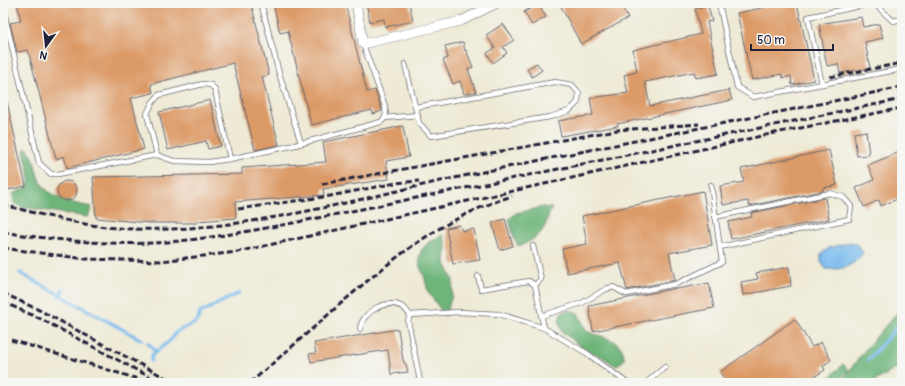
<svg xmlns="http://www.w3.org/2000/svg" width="905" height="386" viewBox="0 0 905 386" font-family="Pangolin,sans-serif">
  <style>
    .forest { fill: #6eb57a; stroke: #486c5a }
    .water { fill: #78baed; stroke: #4d6e94 }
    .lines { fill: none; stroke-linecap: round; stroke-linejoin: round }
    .stream { stroke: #78baed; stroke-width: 3.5 }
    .building { fill: #dc9a66 }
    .service-casing { stroke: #696871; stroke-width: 6 }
    .minor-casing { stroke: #696871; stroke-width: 10 }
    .service { stroke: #fff; stroke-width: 4.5 }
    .minor { stroke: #fff; stroke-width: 9 }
    .rail { stroke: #22223b; stroke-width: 3; stroke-dasharray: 6 3; stroke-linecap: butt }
  </style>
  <rect width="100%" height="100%" fill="#f6f6f2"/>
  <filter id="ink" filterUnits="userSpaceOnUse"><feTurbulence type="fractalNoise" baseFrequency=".025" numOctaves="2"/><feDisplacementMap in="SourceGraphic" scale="8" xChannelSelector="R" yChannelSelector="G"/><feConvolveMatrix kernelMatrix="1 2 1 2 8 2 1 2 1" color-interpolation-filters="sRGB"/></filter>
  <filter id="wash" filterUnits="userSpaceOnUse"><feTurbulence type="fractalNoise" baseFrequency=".012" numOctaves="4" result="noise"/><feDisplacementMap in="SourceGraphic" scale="16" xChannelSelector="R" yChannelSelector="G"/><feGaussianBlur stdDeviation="0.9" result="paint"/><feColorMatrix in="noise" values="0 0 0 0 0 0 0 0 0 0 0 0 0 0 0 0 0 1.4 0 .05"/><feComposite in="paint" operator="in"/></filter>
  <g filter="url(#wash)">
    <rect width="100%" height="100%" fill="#eeead6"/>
    <!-- forest -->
    <g class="forest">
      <path d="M27,148C36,159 34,164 38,176C46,199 71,203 92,207L88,217L22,207L14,203L13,194L28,187L30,178L24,150Z"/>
      <path d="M543,207L552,208C548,214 548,220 545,226C541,235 528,244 518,246L514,238L509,219L516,213Z"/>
      <polygon points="443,235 446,244 445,263 453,280 452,296 445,316 428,292 424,275 420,267 419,258 422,249 429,242"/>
      <polygon points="902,307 902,365 872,383 840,383 869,345"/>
      <path d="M570,310L578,313L586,331C602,338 625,338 624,360L616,366L601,356L584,349L561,331L559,322L561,313Z"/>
      <polygon points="843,364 849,370 835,383 824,383"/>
    </g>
    <!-- water -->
    <path class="water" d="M851,242L858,245L863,253C853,267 842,270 826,269L821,262V254L829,248Z"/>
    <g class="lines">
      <!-- stream -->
      <g class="stream">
        <polyline points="20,273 142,340"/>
        <polyline points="60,296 63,289"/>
        <polyline points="148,343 155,351"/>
        <polyline points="868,360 902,321"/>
        <polyline points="151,361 152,355 172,339 176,332 197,322 200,313 239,293"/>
      </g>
    </g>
    <g id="blocks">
      <!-- building -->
      <g class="building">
        <polygon points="17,3 251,3 269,75 262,77 279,145 255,150 233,63 151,84 153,93 131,98 144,149 67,168 64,156 56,159 28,50 17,52 10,23 21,21"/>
        <polygon points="273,3 345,3 367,92 375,90 382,111 373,114 372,110 311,125 288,31 280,33"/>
        <polygon points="366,3 409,3 413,21 385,27 384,19 370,22"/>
        <polygon points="559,3 620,3 628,18 581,44"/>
        <polygon points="766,3 797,3 814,80 792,85 791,76 783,78 782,74 752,80 737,13 767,7"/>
        <polygon points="538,4 546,17 532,25 524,12"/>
        <polygon points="708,6 712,21 707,22 718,74 696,78 694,72 645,82 650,106 729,90 732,100 617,124 618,126 561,136 558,121 593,115 590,98 628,93 624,75 637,72 633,50 701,34 695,9"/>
        <polygon points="861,17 863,27 879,24 883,38 865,42 870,68 840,73 838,64 827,66 819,24"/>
        <polygon points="503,24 514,40 503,47 507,53 493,63 487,53 495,48 486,35"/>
        <polygon points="463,42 465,51 466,50 473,67 468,69 476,92 464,94 460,81 453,84 443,60 448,58 445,46"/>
        <polygon points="537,63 542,70 532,77 527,69"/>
        <polygon points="210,100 221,146 208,149 206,141 168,150 159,112"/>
        <polygon points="3,102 7,102 26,186 3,191"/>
        <polygon points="403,126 409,157 386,161 389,179 323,189 324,195 235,202 236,218 197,221 197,223 150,223 96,218 93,177 242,174 242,168 326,162 323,142"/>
        <polygon points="866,131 869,155 857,156 854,133"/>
        <polygon points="829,150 837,185 823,188 823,191 749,206 748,201 723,205 720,186 744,182 741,169"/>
        <polygon points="902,151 902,197 881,206 879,200 864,207 856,188 874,180 868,165"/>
        <circle cx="67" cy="191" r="10"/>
        <polygon points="703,191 712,245 669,253 675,280 627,290 620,263 567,273 562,249 587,244 582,216"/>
        <polygon points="825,198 829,219 731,239 728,222 752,217 751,213"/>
        <polygon points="505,219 513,246 500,250 492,223"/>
        <polygon points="460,225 462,231 474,229 480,260 453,264 446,228"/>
        <polygon points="789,267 791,286 743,295 741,282 758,279 756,273"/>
        <polygon points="709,283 714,308 593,331 589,306 677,288 677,289"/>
        <polygon points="795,319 812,347 821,342 831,360 823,366 825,370 804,383 727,383 720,372"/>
        <polygon points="398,329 403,360 405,364 406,364 408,372 391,374 388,350 311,362 309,354 316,353 314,343"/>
      </g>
    </g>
  </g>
  <g filter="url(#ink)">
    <use href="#blocks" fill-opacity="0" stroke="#696871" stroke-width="1"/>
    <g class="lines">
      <defs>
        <g id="service">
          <polyline points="261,3 279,73 301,143"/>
          <polyline points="719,3 737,87 753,97 822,84"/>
          <polyline points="874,3 808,17 822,84 902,69"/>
          <polyline points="874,3 893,21 902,19"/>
          <path d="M3,8L39,163L51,174H58L157,155L174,161L209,162L230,159L295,145L381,122C387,117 386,113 385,106L363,44"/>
          <polyline points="405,64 419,123 431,136 550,117 569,111 578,102 579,93 572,85 555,82 416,107"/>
          <polyline points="385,118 418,115"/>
          <polyline points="157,155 147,114 152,103 159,95 203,84 211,85 215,90 230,159"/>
          <polyline points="715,217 830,193 843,197 851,206 849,219 720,247"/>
          <polyline points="533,246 541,279 535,285"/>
          <polyline points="478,276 481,289 529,281 535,285 544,328 588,354 627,383"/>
          <polyline points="541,316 582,303 606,289 613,287 626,294 676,284 722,262 711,185"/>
          <path d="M360,329C362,311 388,297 404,308C406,309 408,313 410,315"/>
          <polyline points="403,383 420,381 408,321 410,315 459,312 499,314 544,328"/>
          <polyline points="646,383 665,367"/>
        </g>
        <polyline id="minor" points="356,3 363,44 461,21 497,3"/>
      </defs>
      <!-- service casing -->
      <use href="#service" class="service-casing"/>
      <!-- minor casing -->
      <use href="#minor" class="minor-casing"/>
      <!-- service -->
      <use href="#service" class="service"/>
      <!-- minor -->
      <use href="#minor" class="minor"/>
      <!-- rail -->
      <g class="rail">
        <polyline points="830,77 902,63"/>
        <polyline points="322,184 617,130 699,124"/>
        <path d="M3,205C40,214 78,225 116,228C239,237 363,196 483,172C622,143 762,116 902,87"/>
        <polyline points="238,209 330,196 396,183 419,181"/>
        <path d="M3,232C53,240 104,245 154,243C203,240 251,231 298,222L902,99"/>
        <polyline points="3,248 86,259 161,261 237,252 775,133 902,108"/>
        <polyline points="3,293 41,311 175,383"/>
        <polyline points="3,302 41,319 161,383"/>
        <polyline points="11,340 151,383"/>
        <polyline points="3,382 13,383"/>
        <path d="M250,383C280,357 310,331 339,305C395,257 440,219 512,196"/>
      </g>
    </g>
  </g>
  <!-- margin -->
  <rect width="905" height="386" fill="none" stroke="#f6f6f2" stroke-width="16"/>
  <!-- north arrow -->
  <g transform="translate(46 46) rotate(195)" stroke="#f6f6f2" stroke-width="3" paint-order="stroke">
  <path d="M0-3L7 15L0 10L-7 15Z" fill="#22223b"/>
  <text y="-6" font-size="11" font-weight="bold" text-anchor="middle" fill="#22223b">N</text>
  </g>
  <!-- scale -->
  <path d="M751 44v6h82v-6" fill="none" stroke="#22223b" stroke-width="2"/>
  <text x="757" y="44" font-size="12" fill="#22223b" stroke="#f6f6f2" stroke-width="3" paint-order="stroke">50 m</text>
</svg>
